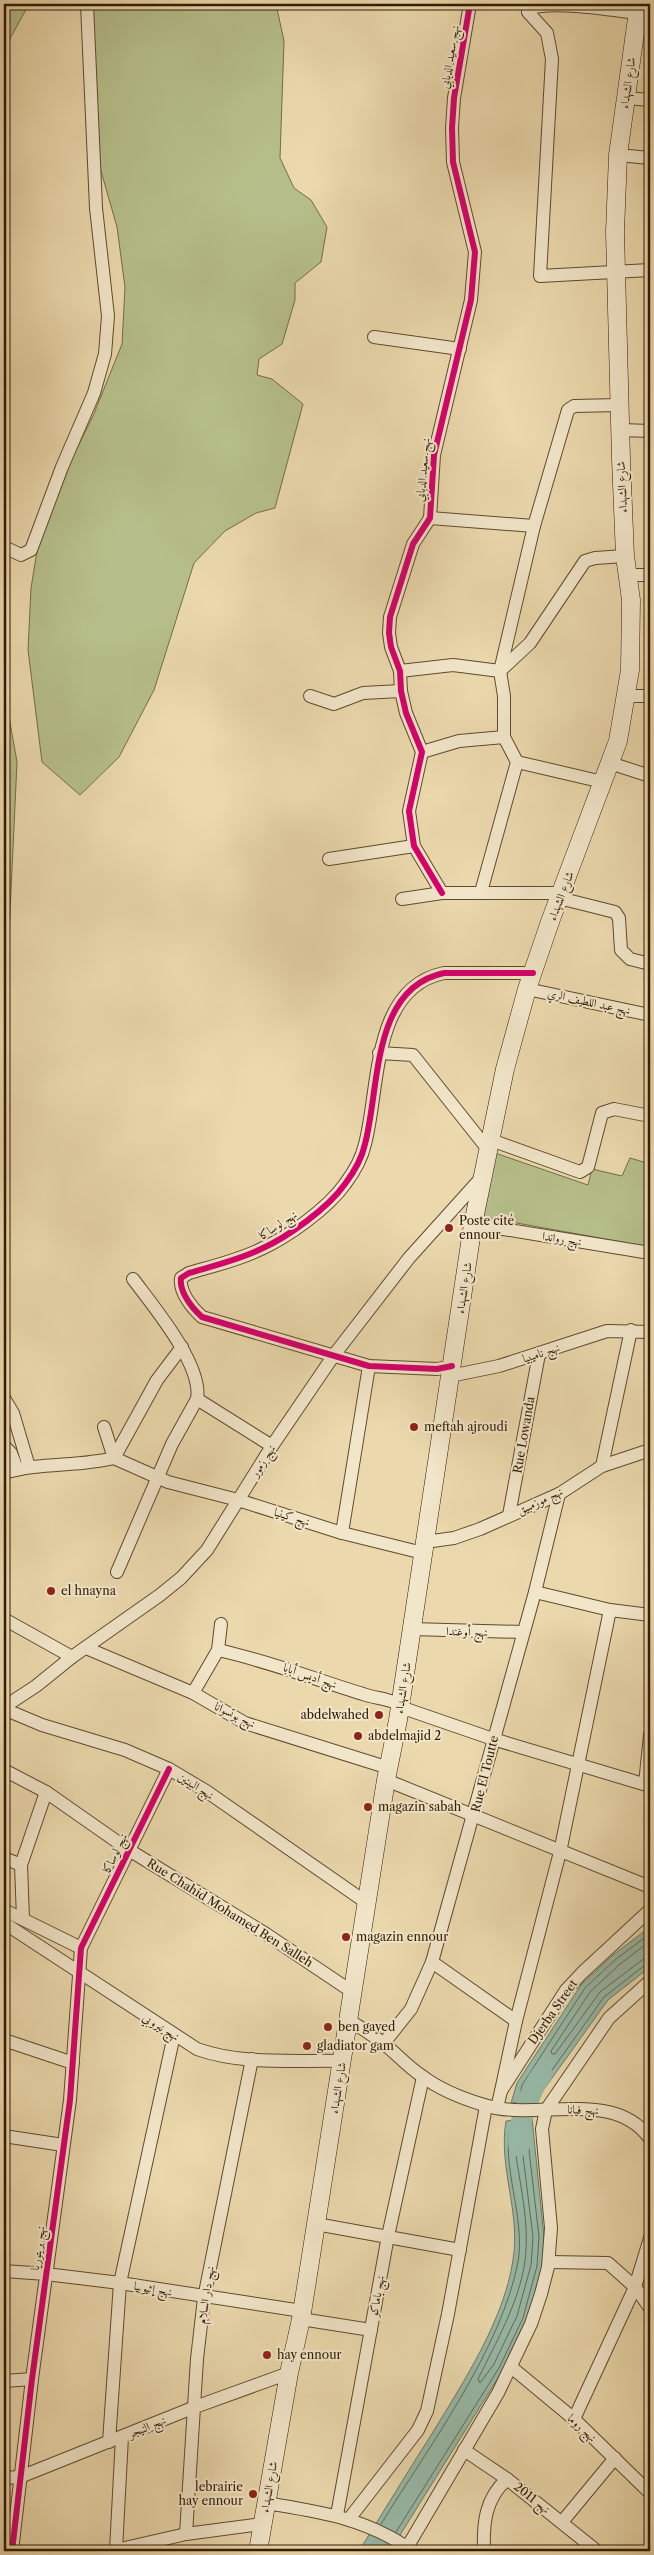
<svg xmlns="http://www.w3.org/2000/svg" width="654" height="2555" viewBox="0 0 654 2555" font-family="'Libre Caslon Text',Amiri,serif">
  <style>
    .green { fill: #b6bf8b; stroke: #736d46 }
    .water { fill: #98baa9; stroke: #6e7a66 }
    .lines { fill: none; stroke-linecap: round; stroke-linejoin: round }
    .shore { stroke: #646a56; stroke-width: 1 }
    .river { stroke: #98baa9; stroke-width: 21 }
    .street-casing { stroke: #5f4a2d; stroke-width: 14 }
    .secondary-casing { stroke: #301b02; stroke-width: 19 }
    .street { stroke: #f2e6ca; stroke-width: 12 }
    .secondary { stroke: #f2e6ca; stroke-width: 18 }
    .cycleway-casing { stroke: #f2e6ca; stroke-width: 9 }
    .cycleway { stroke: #d6006c; stroke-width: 6 }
    .poi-dot { fill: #8f2418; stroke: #f2e6ca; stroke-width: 2 }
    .labels { text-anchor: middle; stroke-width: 4; stroke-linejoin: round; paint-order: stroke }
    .street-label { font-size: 12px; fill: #301b02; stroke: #f2e6ca }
    .poi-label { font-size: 12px; fill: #301b02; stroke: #f2e6ca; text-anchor: start }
  </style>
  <rect width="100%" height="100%" fill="#ebd9ad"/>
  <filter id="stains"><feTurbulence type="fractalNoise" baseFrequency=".004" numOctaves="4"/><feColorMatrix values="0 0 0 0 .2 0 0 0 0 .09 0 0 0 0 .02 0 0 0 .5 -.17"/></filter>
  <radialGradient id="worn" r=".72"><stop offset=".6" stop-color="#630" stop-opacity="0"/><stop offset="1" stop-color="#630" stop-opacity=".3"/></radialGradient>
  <!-- green -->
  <g class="green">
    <polygon points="4,4 29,4 6,46 4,45"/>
    <polygon points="91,4 276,4 284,41 280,158 294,188 311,200 327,227 321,262 295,283 295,300 282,344 259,359 257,375 272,379 303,404 275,508 256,513 225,531 194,563 154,690 119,757 80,795 42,762 28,650 31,588 40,533 63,476 93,416 122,344 125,287 117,227 99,164"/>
    <polygon points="4,689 17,762 9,934 4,941"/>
    <polygon points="495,1153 588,1185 592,1169 622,1176 630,1158 650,1164 650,1247 483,1217"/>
  </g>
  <!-- water -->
  <g class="water">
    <polygon points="650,1927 650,1967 608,2000 537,2099 511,2103 517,2083 581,1985 613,1955"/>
    <path d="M532,2118L544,2237L542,2267L527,2320L503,2370L390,2551H359C384,2511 408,2471 433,2432C464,2381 504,2320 513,2260C521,2213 498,2167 506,2121Z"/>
  </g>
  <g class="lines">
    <!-- shore -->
    <g class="shore">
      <polyline points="650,1934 616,1959 585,1988 522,2085 520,2095 535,2094 604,1997 645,1965 650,1964"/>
      <polyline points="650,1941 620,1964 590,1992 551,2051 552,2054 555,2054 600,1992 642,1960 650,1958"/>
      <path d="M520,2131L533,2237L531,2265L517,2316L494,2364L480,2383L478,2379C496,2342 519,2303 525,2261C530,2222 519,2181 514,2142L516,2132Z"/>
      <path d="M381,2524C428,2448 501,2350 518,2262C526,2219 500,2162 511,2126L526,2124L539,2237L537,2266L523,2318L499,2368L396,2532"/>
    </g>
    <!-- river -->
    <path class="river" d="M519,2146C516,2128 530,2090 542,2074"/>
    <defs>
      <g id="street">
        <path d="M637,13C611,10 551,0 529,9L528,12L547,33L552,59L540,276L650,270"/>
        <polyline points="626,98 650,100"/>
        <polyline points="618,155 650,158"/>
        <polyline points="374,337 460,349"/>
        <polyline points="621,430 650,431"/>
        <polyline points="430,518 534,526"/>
        <polyline points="4,547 21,555 31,550 62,467 94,393 105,354 108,316 96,208 87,4"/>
        <polyline points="628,575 650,575"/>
        <polyline points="400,671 453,665 500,671 530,643 585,561 595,558 625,556"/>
        <polyline points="310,696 334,704 363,693 401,691"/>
        <polyline points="625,696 650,696"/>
        <polyline points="422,752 459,741 504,737"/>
        <polyline points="517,762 603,782"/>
        <polyline points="610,763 650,776"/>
        <polyline points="329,859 414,846"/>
        <polyline points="481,892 517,762 504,737 504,696 500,671 534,526 568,410 574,406 619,405"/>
        <polyline points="442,893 414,846 409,811 422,752 406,713 401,691 400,671 391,647 389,633 390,617 413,544 430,518 434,455 471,300 475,252 453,162 452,128 454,98 470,4"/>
        <polyline points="559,898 615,912 619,918 621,950 630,959 650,964"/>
        <polyline points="402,899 442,893 561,893"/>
        <polyline points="527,989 650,1015"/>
        <polyline points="379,1053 413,1055 490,1152"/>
        <polyline points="491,1140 580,1172 588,1167 602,1113 614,1109 650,1116"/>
        <polyline points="473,1224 650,1253"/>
        <path d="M133,1279C153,1306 203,1365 197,1399L272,1446"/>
        <path d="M452,1366L437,1369L369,1366L202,1317C192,1308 179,1292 181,1278L189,1273C213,1266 239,1260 261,1249C288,1237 328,1208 345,1184C354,1172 362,1158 365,1144C380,1088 371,988 444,973H533"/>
        <polyline points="450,1376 499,1366 607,1331 650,1332"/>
        <polyline points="4,1398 13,1413 29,1467"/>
        <polyline points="104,1427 114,1458 168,1482 238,1500 342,1533 369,1366"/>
        <polyline points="4,1446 11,1453 17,1469"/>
        <polyline points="602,1466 631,1330"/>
        <path d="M4,1473C40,1462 78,1467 114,1458L157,1380L182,1347"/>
        <polyline points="509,1515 539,1354"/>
        <polyline points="342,1533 423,1553"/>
        <polyline points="425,1542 454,1538 480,1529 559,1494 602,1466 650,1450"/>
        <polyline points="117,1572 172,1444 197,1399"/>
        <polyline points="535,1592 610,1610 650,1615"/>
        <polyline points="4,1619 72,1657"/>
        <polyline points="411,1629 523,1632"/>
        <polyline points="86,1648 193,1693 245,1723 389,1768"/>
        <path d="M218,1650C268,1661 314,1679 363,1694C377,1699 395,1699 406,1709L493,1739L650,1786"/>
        <polyline points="193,1693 218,1650 221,1624"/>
        <polyline points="4,1707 36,1686 72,1657 160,1595 181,1578 207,1550 272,1446 334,1355 409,1258 482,1177"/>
        <polyline points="4,1709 42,1725 125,1750 169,1769 206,1791 367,1903"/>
        <polyline points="4,1770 46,1792 129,1850 266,1934 354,1993"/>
        <polyline points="386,1780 650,1887"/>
        <polyline points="645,1784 650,1735"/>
        <polyline points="4,1858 21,1865"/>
        <polyline points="4,1910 81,1948"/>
        <polyline points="23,1919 21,1865 46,1792"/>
        <path d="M4,1923L197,2049C241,2065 295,2060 343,2061"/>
        <polyline points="432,1962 516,2021"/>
        <path d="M349,2020C361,2028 373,2035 384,2044C397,2054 408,2067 422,2076C439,2089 464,2099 484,2105C534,2122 614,2087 650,2139"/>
        <polyline points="4,2040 73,2063"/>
        <polyline points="384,2043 411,2009 432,1962 535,1592 559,1494"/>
        <polyline points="501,2091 516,2021 560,1852 610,1610"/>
        <polyline points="497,2108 501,2091 566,1990 582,1973 650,1910"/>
        <polyline points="4,2136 63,2145"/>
        <polyline points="316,2224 460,2250"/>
        <polyline points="549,2262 608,2263 635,2287 650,2308"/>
        <polyline points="4,2271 46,2274 120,2283 302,2311"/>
        <polyline points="301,2319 371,2330"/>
        <polyline points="511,2367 574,2419 650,2493"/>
        <polyline points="4,2381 32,2379"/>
        <polyline points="574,2419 635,2287 650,2238"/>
        <polyline points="109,2442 120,2283 174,2035"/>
        <polyline points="464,2450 507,2479 597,2551"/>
        <polyline points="4,2478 20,2477 195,2407 289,2373"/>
        <path d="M266,2503C319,2512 361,2517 407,2547"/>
        <polyline points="337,2515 388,2236 423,2077"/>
        <polyline points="349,2519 418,2430 427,2411 448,2314 486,2106"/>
        <polyline points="562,2522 615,2458"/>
        <polyline points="186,2534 197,2359 204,2298 252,2059"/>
        <polyline points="116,2550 122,2437"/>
        <polyline points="12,2551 32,2379 70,2100 81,1948 169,1769"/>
        <polyline points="112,2551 186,2534 262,2524"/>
        <polyline points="405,2551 498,2393 531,2324 541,2294 548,2267 551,2228 542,2129 546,2110 609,2018 650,1981"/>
        <path d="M484,2551C483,2523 485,2499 507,2479"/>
      </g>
      <polyline id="secondary" points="258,2551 289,2373 301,2319 386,1780 398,1720 473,1224 505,1069 527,989 551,919 618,741 630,670 631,600 625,556 621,459 615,232 618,155 639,4"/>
    </defs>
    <!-- street casing -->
    <use href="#street" class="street-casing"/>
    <!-- secondary casing -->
    <use href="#secondary" class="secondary-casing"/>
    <!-- street -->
    <use href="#street" class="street"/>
    <!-- secondary -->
    <use href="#secondary" class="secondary"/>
    <defs>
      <g id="cycleway">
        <polyline points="442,893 414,846 409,811 422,752 406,713 401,691 400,671 391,647 389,633 390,617 413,544 430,518 434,455 471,300 475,252 453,162 452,128 454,98 470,4"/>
        <path d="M452,1366L437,1369L369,1366L202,1317C192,1308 179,1292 181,1278L189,1273C213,1266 239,1260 261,1249C288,1237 328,1208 345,1184C354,1172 362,1158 365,1144C380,1088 371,988 444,973H533"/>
        <polyline points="12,2551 32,2379 70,2100 81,1948 169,1769"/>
      </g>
    </defs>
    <!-- cycleway casing -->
    <use href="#cycleway" class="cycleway-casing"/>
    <!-- cycleway -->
    <use href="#cycleway" class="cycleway"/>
  </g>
  <!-- markers -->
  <g class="poi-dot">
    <circle cx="449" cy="1228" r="5"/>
    <circle cx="414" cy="1427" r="5"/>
    <circle cx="51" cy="1591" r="5"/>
    <circle cx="379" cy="1715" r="5"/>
    <circle cx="358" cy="1736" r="5"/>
    <circle cx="368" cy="1807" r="5"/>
    <circle cx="346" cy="1937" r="5"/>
    <circle cx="328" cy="2027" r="5"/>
    <circle cx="307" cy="2046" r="5"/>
    <circle cx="267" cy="2355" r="5"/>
    <circle cx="253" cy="2494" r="5"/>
  </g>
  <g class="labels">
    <!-- street labels -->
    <g class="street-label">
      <text transform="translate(450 57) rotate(-80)" y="4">نهج سعيد الدبابي</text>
      <text transform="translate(628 83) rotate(-82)" y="4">شارع الشهداء</text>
      <text transform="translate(423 470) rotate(-84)" y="4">نهج سعيد الدبابي</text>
      <text transform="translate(622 487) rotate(-93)" y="4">شارع الشهداء</text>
      <text transform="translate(561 896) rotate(-69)" y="4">شارع الشهداء</text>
      <text transform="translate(589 1002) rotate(12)" y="4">نهج عبد اللطيف الري</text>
      <text transform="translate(278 1225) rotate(-33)" y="4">نهج لوساكا</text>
      <text transform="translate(562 1239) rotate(9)" y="4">نهج رواندا</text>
      <text transform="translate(464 1288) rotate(-81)" y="4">شارع الشهداء</text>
      <text transform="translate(541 1353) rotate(-18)" y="4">نهج ناميبيا</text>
      <text transform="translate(524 1435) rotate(-80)" y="4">Rue Lowanda</text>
      <text transform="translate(263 1461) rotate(-57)" y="4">نهج زمور</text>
      <text transform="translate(540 1501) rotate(-25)" y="4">نهج موزمبيق</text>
      <text transform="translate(292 1517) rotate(17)" y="4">نهج كينيا</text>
      <text transform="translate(467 1632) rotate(2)" y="4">نهج أوغندا</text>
      <text transform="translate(310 1676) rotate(19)" y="4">نهج أديس أبابا</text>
      <text transform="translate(403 1688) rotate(-81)" y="4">شارع الشهداء</text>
      <text transform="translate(235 1715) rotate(26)" y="4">نهج بوتسوانا</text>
      <text transform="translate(485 1774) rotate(-76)" y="4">Rue El Toutte</text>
      <text transform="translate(196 1786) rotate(32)" y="4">نهج البينين</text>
      <text transform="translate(115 1853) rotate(-64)" y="4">نهج لوساكا</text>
      <text transform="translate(230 1913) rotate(32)" y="4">Rue Chahid Mohamed Ben Salleh</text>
      <text transform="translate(553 2012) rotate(-55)" y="4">Djerba Street</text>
      <text transform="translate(161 2027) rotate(32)" y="4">نهج نيروبي</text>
      <text transform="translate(338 2088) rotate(-81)" y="4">شارع الشهداء</text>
      <text transform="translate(583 2110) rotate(2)" y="4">نهج فيانا</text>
      <text transform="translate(38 2248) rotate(-82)" y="4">نهج بريتوريا</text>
      <text transform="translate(153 2289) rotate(10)" y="4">نهج إثيوبيا</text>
      <text transform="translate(206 2295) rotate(-81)" y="4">نهج دار السلام</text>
      <text transform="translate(377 2296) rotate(-80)" y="4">نهج باماكو</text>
      <text transform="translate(147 2427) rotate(-22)" y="4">نهج النيجر</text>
      <text transform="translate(582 2428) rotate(43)" y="4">نهج روما</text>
      <text transform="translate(269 2487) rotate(-80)" y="4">شارع الشهداء</text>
      <text transform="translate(532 2498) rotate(38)" y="4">نهج 2011</text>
    </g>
    <!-- poi labels -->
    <g class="poi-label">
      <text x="459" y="1225">Poste cité<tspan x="459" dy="14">ennour</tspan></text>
      <text x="424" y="1431">meftah ajroudi</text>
      <text x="61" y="1595">el hnayna</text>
      <text x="369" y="1719" text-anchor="end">abdelwahed</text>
      <text x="368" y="1740">abdelmajid 2</text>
      <text x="378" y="1811">magazin sabah</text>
      <text x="356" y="1941">magazin ennour</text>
      <text x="338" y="2031">ben gayed</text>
      <text x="317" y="2050">gladiator gam</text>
      <text x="277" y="2359">hay ennour</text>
      <text x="243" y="2491" text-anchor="end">lebrairie<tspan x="243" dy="14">hay ennour</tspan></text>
    </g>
  </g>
  <!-- margin -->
  <rect width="654" height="2555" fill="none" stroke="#ebd9ad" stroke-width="20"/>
  <rect x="5" y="5" width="644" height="2545" fill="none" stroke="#301b02" stroke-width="2.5"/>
  <rect x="10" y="10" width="634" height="2535" fill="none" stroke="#301b02"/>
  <rect width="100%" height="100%" filter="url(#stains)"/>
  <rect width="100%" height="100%" fill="url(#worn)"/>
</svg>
